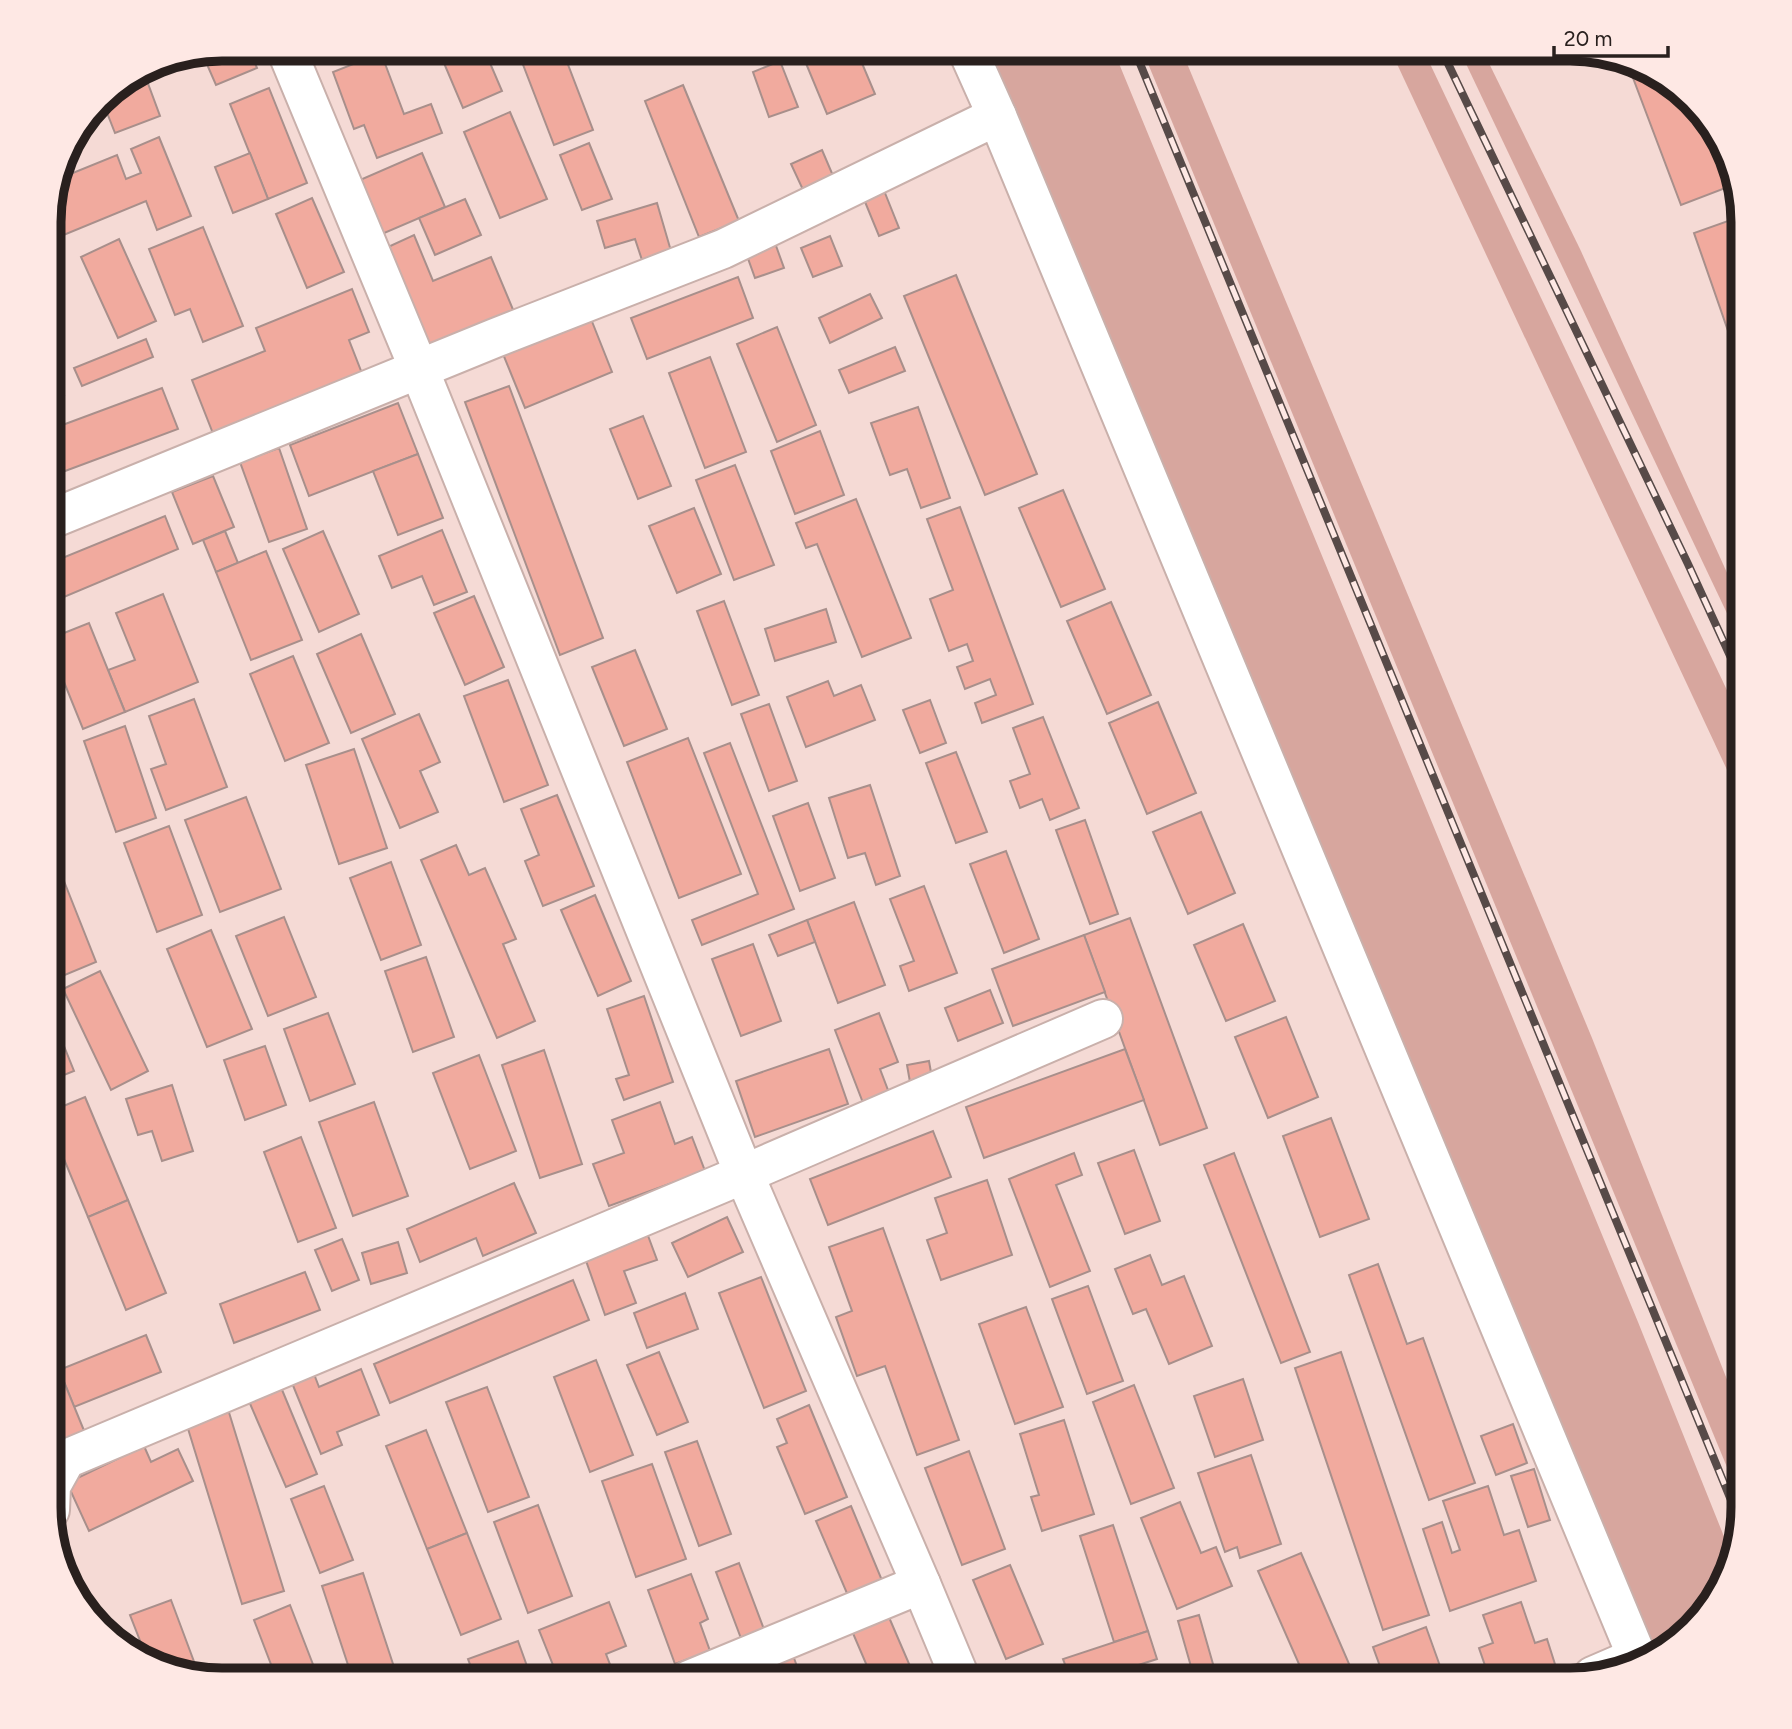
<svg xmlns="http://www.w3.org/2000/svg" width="1792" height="1729" viewBox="0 0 1792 1729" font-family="Figtree,sans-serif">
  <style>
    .green { fill: #d7a69e }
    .building { fill: #f1aa9e; stroke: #a88f8b; stroke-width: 2 }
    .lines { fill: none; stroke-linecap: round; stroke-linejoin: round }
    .street-casing { stroke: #c9b0ab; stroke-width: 42 }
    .street { stroke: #fff; stroke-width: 38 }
    .rail-casing { stroke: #574a48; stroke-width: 8 }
    .rail { stroke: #fee8e4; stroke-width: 5; stroke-dasharray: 16; stroke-linecap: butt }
    .rim { fill: none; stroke: #29201e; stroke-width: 9 }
  </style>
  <rect width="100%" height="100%" fill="#f5dad5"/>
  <!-- green -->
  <g class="green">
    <polygon points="988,49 1113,49 1638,1322 1733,1559 1730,1574 1684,1637 1656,1655 1108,333"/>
    <polygon points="1142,49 1181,49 1592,1038 1743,1420 1743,1506"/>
    <polygon points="1390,49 1423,49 1743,724 1743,804"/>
    <polygon points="1459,49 1482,49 1580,249 1743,608 1743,647"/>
  </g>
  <!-- building -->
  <g class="building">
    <polygon points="222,49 249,49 257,68 216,85 202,53"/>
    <polygon points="438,49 484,49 502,91 463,108"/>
    <polygon points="517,49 562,49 593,130 554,145"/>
    <polygon points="800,49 856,49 875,94 827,114"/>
    <polygon points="381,53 404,114 431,104 442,133 377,158 364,125 354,129 333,72"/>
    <polygon points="780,61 798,107 769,117 753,72"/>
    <polygon points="1627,62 1646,67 1700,108 1720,139 1736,184 1681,205"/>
    <polygon points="143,70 160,116 115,133 102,100 108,92"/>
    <polygon points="683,85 739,221 699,237 645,101"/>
    <polygon points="269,88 307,183 268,199 230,104"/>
    <polygon points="510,112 547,199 500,218 464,132"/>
    <polygon points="159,137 191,216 157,230 146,201 49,241 49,210 58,179 117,155 126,179 141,173 131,149"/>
    <polygon points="589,143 612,199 582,210 560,155"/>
    <polygon points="822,150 834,178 804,192 791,164"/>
    <polygon points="250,153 268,199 233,213 215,167"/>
    <polygon points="422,153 445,207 382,234 360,180"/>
    <polygon points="883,188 899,228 879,236 863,197"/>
    <polygon points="312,198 344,272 307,288 276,214"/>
    <polygon points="465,199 481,235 435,255 419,218"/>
    <polygon points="657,203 671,251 642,260 635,239 605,248 597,221"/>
    <polygon points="1742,216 1743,221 1743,374 1694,233"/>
    <polygon points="203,227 243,326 203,342 190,309 175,315 149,249"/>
    <polygon points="414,235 433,281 491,257 514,312 430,348 388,247"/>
    <polygon points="830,236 842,266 813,277 801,248"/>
    <polygon points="119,239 156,321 118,338 81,257"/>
    <polygon points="775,243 784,268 755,278 746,253"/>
    <polygon points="956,275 1037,474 985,495 904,296"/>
    <polygon points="738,277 753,318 647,359 631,318"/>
    <polygon points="352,289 369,332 349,340 363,376 214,436 192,380 265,351 256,328"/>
    <polygon points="870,294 882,318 830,343 819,318"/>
    <polygon points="591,319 612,372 525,408 503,354"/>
    <polygon points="777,327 816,425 777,442 737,344"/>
    <polygon points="146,339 153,357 82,386 74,368"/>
    <polygon points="895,347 905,371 849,393 839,370"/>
    <polygon points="49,352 64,395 49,400"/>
    <polygon points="710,357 746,452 705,468 669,373"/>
    <polygon points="509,386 603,638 560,655 465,402"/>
    <polygon points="162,388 178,429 49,477 49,430"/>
    <polygon points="398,403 418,454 309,496 290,445"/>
    <polygon points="918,407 950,498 921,508 907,469 890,475 871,423"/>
    <polygon points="643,416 671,486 638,499 610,429"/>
    <polygon points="820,431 844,495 795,514 771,451"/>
    <polygon points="279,448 307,529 269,542 240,462"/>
    <polygon points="418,454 443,518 398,535 373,471"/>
    <polygon points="735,465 774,565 734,580 696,480"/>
    <polygon points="213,476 234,527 193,544 172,492"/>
    <polygon points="1063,490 1105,589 1061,607 1019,508"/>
    <polygon points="856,499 911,638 862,657 817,544 806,548 796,523"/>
    <polygon points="960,507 1033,704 982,723 975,703 996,695 990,679 965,689 957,667 973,661 967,644 949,651 930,599 953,590 927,519"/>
    <polygon points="694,508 721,574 677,593 649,526"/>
    <polygon points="165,516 178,549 64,597 50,563"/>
    <polygon points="442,530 467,592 434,605 422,576 392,588 379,556"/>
    <polygon points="225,531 238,563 216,572 203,540"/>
    <polygon points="323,531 359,614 319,632 283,549"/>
    <polygon points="266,551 302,640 251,660 216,572"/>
    <polygon points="163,594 198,682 125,712 108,670 135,660 116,613"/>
    <polygon points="474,596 504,667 465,685 434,613"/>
    <polygon points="724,601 759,695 732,705 697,611"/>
    <polygon points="1111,602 1151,695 1107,714 1067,621"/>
    <polygon points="826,609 836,642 775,661 765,629"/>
    <polygon points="89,623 125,712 83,729 49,645 49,639"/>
    <polygon points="361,634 395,714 351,733 317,654"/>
    <polygon points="635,650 667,729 624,746 592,667"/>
    <polygon points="293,656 329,743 285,761 250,674"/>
    <polygon points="508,680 548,785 504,802 464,696"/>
    <polygon points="828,681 834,696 861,685 875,720 806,747 787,697"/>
    <polygon points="194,699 227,787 166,810 151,769 166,764 149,716"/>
    <polygon points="930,700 946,743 920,753 903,710"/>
    <polygon points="1158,702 1196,793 1147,814 1109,723"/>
    <polygon points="769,704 797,781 769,791 741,714"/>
    <polygon points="419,714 440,762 420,771 438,812 400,828 362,739"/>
    <polygon points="1043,717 1079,808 1050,820 1042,799 1020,808 1010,781 1030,774 1013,728"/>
    <polygon points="125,726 156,818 116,832 84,741"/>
    <polygon points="688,738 741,874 679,898 627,762"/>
    <polygon points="730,743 794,909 702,945 692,920 758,894 704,753"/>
    <polygon points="354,749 387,848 339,864 306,765"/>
    <polygon points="956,752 987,832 956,843 926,763"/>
    <polygon points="870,785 900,876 876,885 865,853 848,858 829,798"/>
    <polygon points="557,795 594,886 543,906 525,861 539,855 521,809"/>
    <polygon points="246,797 281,889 220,912 185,820"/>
    <polygon points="808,803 835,878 800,891 773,816"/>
    <polygon points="1201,812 1235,893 1188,914 1153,832"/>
    <polygon points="1085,820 1118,914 1090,924 1056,830"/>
    <polygon points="169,826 202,915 157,932 124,843"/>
    <polygon points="456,845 469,875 485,868 516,939 503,944 535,1021 497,1038 421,860"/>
    <polygon points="1006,851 1039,939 1004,953 970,864"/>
    <polygon points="391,862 421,945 381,960 350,878"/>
    <polygon points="60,871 96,962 60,977 49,951 49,876"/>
    <polygon points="924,886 957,973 909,991 900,966 914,961 890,899"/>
    <polygon points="595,895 631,981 598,996 561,910"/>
    <polygon points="854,902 885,985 838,1003 807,920"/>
    <polygon points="284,917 316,997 268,1016 236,936"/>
    <polygon points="1130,918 1207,1128 1160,1145 1084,935"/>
    <polygon points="807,920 815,942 778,956 769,935"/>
    <polygon points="1243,924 1275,1001 1226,1021 1194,945"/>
    <polygon points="211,930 252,1029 207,1047 167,949"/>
    <polygon points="1084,935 1105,992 1013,1026 992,969"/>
    <polygon points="753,944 781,1021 741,1036 712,959"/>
    <polygon points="426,957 454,1037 413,1052 385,971"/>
    <polygon points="100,971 148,1071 111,1090 63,989"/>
    <polygon points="990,990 1003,1023 958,1041 945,1008"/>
    <polygon points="644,996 673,1082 624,1100 616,1079 629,1075 607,1009"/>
    <polygon points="49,1009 74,1071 49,1081"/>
    <polygon points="328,1013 355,1084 310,1101 284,1029"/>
    <polygon points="879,1013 898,1062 880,1069 891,1098 865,1108 835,1030"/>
    <polygon points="1286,1017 1318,1097 1268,1118 1235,1037"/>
    <polygon points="265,1046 286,1105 245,1120 224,1060"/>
    <polygon points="829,1049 848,1104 755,1137 736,1081"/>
    <polygon points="1125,1049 1144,1100 984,1158 966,1107"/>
    <polygon points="544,1050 582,1164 540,1178 502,1065"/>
    <polygon points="479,1055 516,1151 470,1169 433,1073"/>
    <polygon points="929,1061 932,1078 910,1082 907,1065"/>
    <polygon points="172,1085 193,1151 162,1161 152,1131 138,1135 126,1099"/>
    <polygon points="85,1097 128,1200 88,1217 49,1123 49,1112"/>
    <polygon points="374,1102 408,1196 353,1216 319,1122"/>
    <polygon points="660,1102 675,1144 692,1137 705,1171 609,1206 593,1164 624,1153 612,1120"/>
    <polygon points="1331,1118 1369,1219 1320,1237 1283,1136"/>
    <polygon points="933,1131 951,1177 828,1225 810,1179"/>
    <polygon points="301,1137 336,1228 298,1242 264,1152"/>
    <polygon points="1134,1150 1160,1221 1125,1234 1098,1163"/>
    <polygon points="1074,1153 1082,1175 1056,1185 1090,1271 1050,1287 1009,1179"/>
    <polygon points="1234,1153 1310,1352 1281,1363 1204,1165"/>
    <polygon points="987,1180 1012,1255 941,1280 927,1240 947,1233 935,1198"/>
    <polygon points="514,1183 536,1233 483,1256 476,1238 420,1262 407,1229"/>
    <polygon points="128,1200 166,1293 126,1310 88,1217"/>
    <polygon points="727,1217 743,1252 688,1277 672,1243"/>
    <polygon points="883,1228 959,1440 917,1455 885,1366 857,1376 836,1317 852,1311 829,1247"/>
    <polygon points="647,1233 657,1260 624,1271 636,1303 605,1315 584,1255"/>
    <polygon points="342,1239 359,1280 332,1291 315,1250"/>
    <polygon points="398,1242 407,1273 371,1284 362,1253"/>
    <polygon points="1150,1255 1162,1285 1184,1276 1212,1346 1169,1364 1146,1309 1133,1314 1115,1269"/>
    <polygon points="1378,1264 1407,1344 1423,1338 1475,1483 1429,1500 1349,1275"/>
    <polygon points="305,1272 320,1310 234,1343 220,1304"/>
    <polygon points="761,1277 806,1391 764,1408 719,1293"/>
    <polygon points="573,1280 589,1320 390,1403 374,1364"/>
    <polygon points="1088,1286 1123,1381 1087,1394 1052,1299"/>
    <polygon points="685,1293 698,1329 647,1348 634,1313"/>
    <polygon points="1026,1307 1063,1407 1015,1424 979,1324"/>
    <polygon points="146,1335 161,1372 74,1407 59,1370"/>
    <polygon points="51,1350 85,1433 52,1446 49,1439 49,1351"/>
    <polygon points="659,1352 688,1422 657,1435 627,1365"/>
    <polygon points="1341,1352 1429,1615 1383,1630 1295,1368"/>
    <polygon points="596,1360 633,1455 590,1472 554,1377"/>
    <polygon points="361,1369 379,1415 337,1432 342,1445 321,1454 292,1383 314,1374 319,1387"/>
    <polygon points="1243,1379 1263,1440 1215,1457 1194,1396"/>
    <polygon points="280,1385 317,1474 286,1487 248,1399"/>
    <polygon points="1134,1385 1174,1488 1131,1504 1093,1402"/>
    <polygon points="487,1387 529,1497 488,1512 446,1402"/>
    <polygon points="809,1405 847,1497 805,1514 777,1447 787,1443 777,1419"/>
    <polygon points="227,1406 284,1591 242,1604 185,1419"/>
    <polygon points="1064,1420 1094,1514 1042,1531 1031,1497 1039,1495 1020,1434"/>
    <polygon points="1513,1424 1527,1463 1496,1475 1481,1436"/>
    <polygon points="426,1430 467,1533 427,1549 386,1446"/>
    <polygon points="697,1441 731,1534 699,1546 665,1452"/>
    <polygon points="144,1446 151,1462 178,1449 193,1481 89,1531 67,1483"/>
    <polygon points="969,1451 1005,1549 962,1565 925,1468"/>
    <polygon points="1251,1455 1281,1544 1240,1558 1237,1547 1225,1552 1198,1473"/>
    <polygon points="652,1464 686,1559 636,1577 602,1481"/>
    <polygon points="1534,1469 1550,1520 1528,1527 1511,1476"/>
    <polygon points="324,1486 353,1560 320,1573 291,1499"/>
    <polygon points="1488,1486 1504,1535 1519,1530 1536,1581 1450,1611 1423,1529 1442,1522 1452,1553 1460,1550 1443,1501"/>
    <polygon points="1180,1502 1201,1553 1216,1547 1232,1586 1177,1609 1141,1518"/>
    <polygon points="538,1505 572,1596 528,1613 494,1522"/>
    <polygon points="851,1506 886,1590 852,1605 816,1521"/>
    <polygon points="1113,1525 1148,1631 1114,1642 1080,1536"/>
    <polygon points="467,1533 501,1619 461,1635 427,1549"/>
    <polygon points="1301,1553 1356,1680 1306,1680 1258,1571"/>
    <polygon points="739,1563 765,1632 742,1641 716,1572"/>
    <polygon points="1010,1565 1043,1644 1006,1659 973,1580"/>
    <polygon points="363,1573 397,1676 384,1680 353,1680 322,1586"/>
    <polygon points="691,1574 708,1619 700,1623 710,1651 675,1664 648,1590"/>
    <polygon points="171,1600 199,1675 155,1667 148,1661 130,1615"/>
    <polygon points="609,1602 626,1646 606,1654 616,1680 559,1680 539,1630"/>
    <polygon points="1521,1602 1535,1643 1547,1639 1560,1680 1490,1680 1479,1648 1493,1643 1483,1615"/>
    <polygon points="290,1605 319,1680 277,1680 254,1620"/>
    <polygon points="888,1615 916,1680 873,1680 852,1631"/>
    <polygon points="1199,1615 1215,1671 1194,1677 1178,1621"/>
    <polygon points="1426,1627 1445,1680 1385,1680 1373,1647"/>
    <polygon points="1148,1631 1157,1659 1092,1680 1071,1680 1063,1659"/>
    <polygon points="518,1641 532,1680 476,1680 468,1659"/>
    <polygon points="791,1650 802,1680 762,1680 755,1663"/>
  </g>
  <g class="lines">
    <defs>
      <g id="street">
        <polyline points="286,49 419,369 744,1174 921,1584 961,1680"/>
        <polyline points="967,49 997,116 1640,1664"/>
        <polyline points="49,520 495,338 723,249 997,116"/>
        <polyline points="50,1510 51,1486 66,1459 744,1174 1103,1019"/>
        <polyline points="1593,1676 1637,1657"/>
        <polyline points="689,1680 921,1584"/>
      </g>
    </defs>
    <!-- street casing -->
    <use href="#street" class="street-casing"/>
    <!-- street -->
    <use href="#street" class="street"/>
    <defs>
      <g id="rail">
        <polyline points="1134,49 1740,1522"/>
        <polyline points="1441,49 1688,564 1743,684"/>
      </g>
    </defs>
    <!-- rail casing -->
    <use href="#rail" class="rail-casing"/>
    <!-- rail -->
    <use href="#rail" class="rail"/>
  </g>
  <!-- crop -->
  <path d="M0 0H1792V1729H0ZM222 61H1570A161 161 0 0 1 1731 222V1507A161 161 0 0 1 1570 1668H222A161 161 0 0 1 61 1507V222A161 161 0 0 1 222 61Z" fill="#fee8e4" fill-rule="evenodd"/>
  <path class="rim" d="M222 61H1570A161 161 0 0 1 1731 222V1507A161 161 0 0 1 1570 1668H222A161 161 0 0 1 61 1507V222A161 161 0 0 1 222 61Z"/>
  <!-- scale -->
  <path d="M1554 46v10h114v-10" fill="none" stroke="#29201e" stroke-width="3.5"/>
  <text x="1564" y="46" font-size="21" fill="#29201e" stroke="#fee8e4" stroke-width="5" paint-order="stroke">20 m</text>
</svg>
